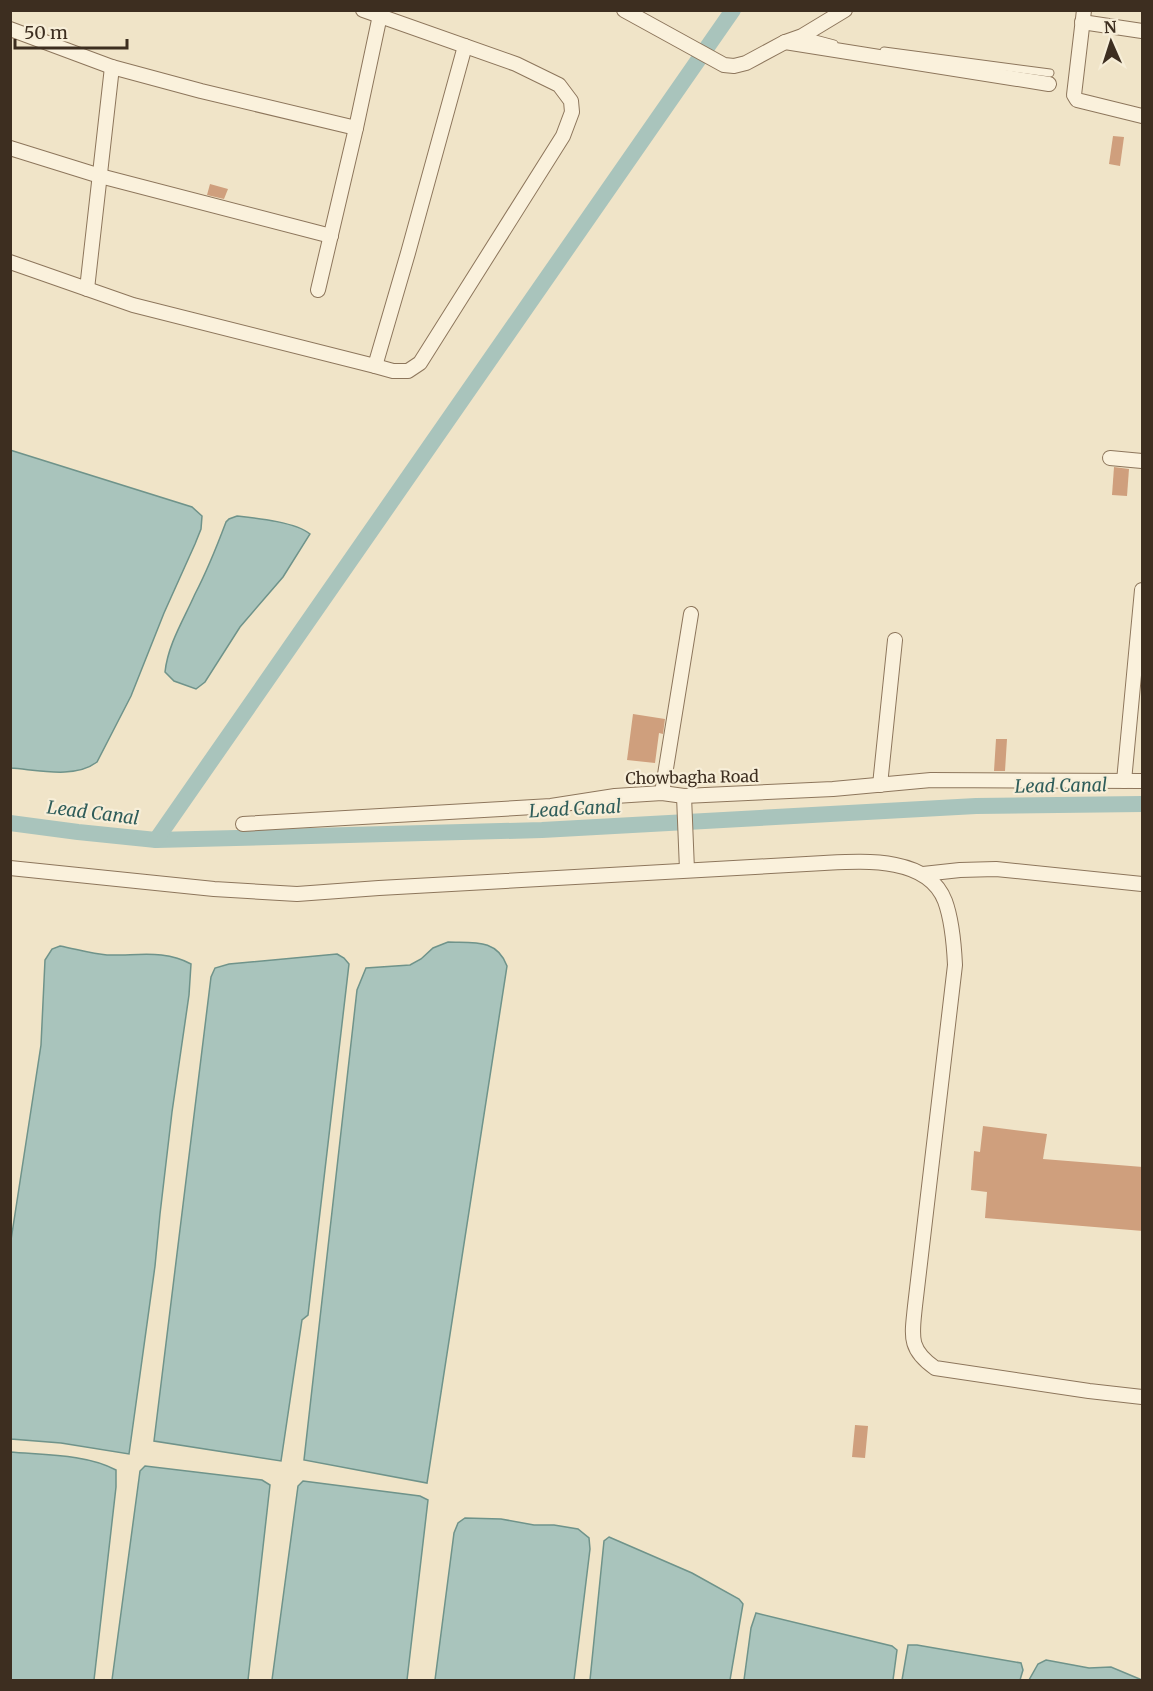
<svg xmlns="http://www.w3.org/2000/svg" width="1153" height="1691" viewBox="0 0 1153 1691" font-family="Merriweather,serif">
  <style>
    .water { fill: #a9c4bc; stroke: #6f938a; stroke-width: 1.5 }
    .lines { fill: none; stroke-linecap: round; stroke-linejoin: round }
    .canal { stroke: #a9c4bc; stroke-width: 16 }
    .building { fill: #cf9f7d }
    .lane-casing { stroke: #8d765c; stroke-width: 9 }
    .street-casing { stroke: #8d765c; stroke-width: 16 }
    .lane { stroke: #faf1dc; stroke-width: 7 }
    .street { stroke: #faf1dc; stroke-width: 14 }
    .labels { text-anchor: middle; stroke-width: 4.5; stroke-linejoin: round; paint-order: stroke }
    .street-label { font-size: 16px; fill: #3d2e20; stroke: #f7eed8 }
    .water-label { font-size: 18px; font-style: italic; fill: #2f5d5a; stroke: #f7eed8 }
  </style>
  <rect width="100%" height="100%" fill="#f0e4c8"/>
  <!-- water -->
  <g class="water">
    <path d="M10,450L192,507L202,516L201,529L195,544L164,613L131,696L97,762C75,779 38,770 11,768Z"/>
    <path d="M237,516C255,518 296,522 310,534L283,577L240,627L205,682L196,689L174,681L165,672C168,644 184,619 195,594C207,571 217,546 226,522L229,519Z"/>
    <path d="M448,942C472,943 497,938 507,966L427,1483L304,1460L357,990L366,968L410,965L421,959L433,948Z"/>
    <path d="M60,946C76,949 92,954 107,955C136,956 165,949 191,964L189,995L172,1112L160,1214L155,1266L129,1454L61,1443L11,1439V1240L41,1045L45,960L52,949Z"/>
    <polygon points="337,954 344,958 349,964 308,1315 302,1320 281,1461 154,1441 211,977 215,968 229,964"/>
    <path d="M10,1452C43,1455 87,1454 116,1470V1487L94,1680H11Z"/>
    <polygon points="145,1466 262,1480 270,1485 248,1680 112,1680 140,1471"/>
    <polygon points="303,1481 420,1496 428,1500 407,1680 272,1680 298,1486"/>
    <polygon points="465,1518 501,1519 534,1525 554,1525 578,1529 589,1538 590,1549 574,1680 435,1680 454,1533 458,1523"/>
    <polygon points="609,1537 692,1573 739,1599 743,1604 730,1680 590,1680 604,1541"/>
    <polygon points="756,1613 892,1646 897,1650 893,1680 744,1680 751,1628"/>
    <polygon points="908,1645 917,1645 1021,1663 1023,1670 1020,1680 902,1680"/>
    <polygon points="1046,1660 1089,1668 1111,1667 1142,1680 1029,1680 1038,1664"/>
  </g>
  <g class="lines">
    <!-- canal -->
    <g class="canal">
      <polyline points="10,823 78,832 156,840 542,830 976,806 1142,804"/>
      <polyline points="156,840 733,10"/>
    </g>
  </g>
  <!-- building -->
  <g class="building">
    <polygon points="1113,136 1124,137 1120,166 1109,164"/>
    <polygon points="210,184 228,189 224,199 207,195"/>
    <polygon points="1114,467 1129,469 1127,496 1112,495"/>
    <polygon points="633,714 665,719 663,734 659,733 655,763 627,760"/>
    <polygon points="996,739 1007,739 1005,771 994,771"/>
    <polygon points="983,1126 1047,1134 1043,1159 1143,1167 1143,1231 985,1218 987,1192 971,1190 974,1151 980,1152"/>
    <polygon points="855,1425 868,1426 865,1458 852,1457"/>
  </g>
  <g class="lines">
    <defs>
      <g id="lane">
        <polyline points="804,36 834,44"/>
        <polyline points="884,51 1050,73"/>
      </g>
      <g id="street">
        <polyline points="624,10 724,65 734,66 746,63 785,42 802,36 845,10"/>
        <polyline points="1084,10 1074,95 1077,100 1142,116"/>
        <polyline points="1082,22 1142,31"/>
        <polyline points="10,29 112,67 201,91 356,128"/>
        <polyline points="785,42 1049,84"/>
        <polyline points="10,148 100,176 331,236"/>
        <polyline points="10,262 133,305 375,366 393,371 408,371 420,363 563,136 572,112 571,101 559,85 516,64 363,10"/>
        <polyline points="87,289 112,67"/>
        <polyline points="318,290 356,128 379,20 380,10"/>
        <polyline points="375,366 408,253 465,46"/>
        <polyline points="1110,458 1142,461"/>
        <polyline points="1124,781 1142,590"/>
        <polyline points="880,785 895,640"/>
        <polyline points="662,793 691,614"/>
        <polyline points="684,796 687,870"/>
        <polyline points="243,824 551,806 615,796 662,793 684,796 833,789 931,780 1142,781"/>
        <path d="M10,868L214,889L297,894L379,888L824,863C863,861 928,856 945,901C952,920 954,944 955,965L915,1306C912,1336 908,1349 935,1368L1089,1391L1142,1397"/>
        <polyline points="923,874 960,870 996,869 1142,884"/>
      </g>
    </defs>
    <!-- lane casing -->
    <use href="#lane" class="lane-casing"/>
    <!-- street casing -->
    <use href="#street" class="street-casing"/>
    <!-- lane -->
    <use href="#lane" class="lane"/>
    <!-- street -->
    <use href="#street" class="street"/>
  </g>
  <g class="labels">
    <!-- street labels -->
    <g class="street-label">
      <text transform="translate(692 777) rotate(-1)" y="6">Chowbagha Road</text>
    </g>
    <!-- water labels -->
    <g class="water-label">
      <text transform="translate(1061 786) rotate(-1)" y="6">Lead Canal</text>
      <text transform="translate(575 809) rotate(-3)" y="6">Lead Canal</text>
      <text transform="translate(93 813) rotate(7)" y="6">Lead Canal</text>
    </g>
  </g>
  <!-- border -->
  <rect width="1153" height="1691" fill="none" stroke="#3d2e20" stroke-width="24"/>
  <!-- north arrow -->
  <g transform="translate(1111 42) rotate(357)" stroke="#f7eed8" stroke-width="4.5" paint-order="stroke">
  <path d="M0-4.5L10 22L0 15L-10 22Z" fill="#3d2e20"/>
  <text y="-9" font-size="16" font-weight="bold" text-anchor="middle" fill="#3d2e20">N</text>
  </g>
  <!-- scale -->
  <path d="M15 39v9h112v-9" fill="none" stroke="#3d2e20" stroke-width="3"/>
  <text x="24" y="39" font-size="18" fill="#3d2e20" stroke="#f7eed8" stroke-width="4.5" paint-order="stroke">50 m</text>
</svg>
